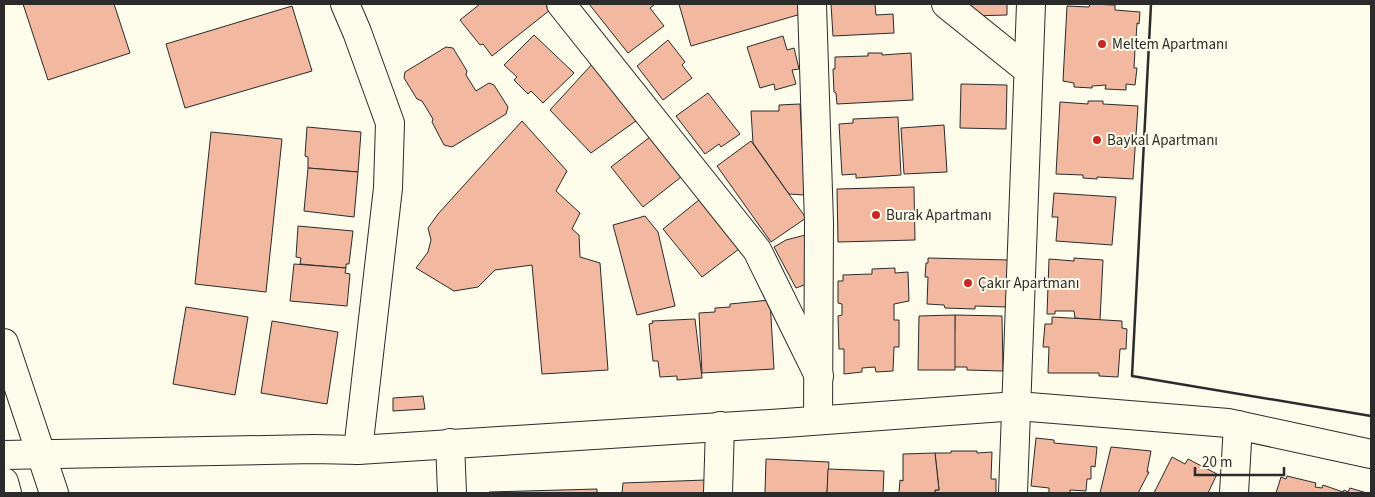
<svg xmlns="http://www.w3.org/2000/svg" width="1375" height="497" viewBox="0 0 1375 497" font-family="'Source Sans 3',sans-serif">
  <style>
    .building { fill: #f2b8a0; stroke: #2b2b2b }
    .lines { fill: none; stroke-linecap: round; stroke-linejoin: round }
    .minor-casing { stroke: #2b2b2b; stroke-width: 30 }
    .major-casing { stroke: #2b2b2b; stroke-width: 30 }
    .highway-casing { stroke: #2b2b2b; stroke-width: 30 }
    .minor { stroke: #fdfbea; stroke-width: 28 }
    .major { stroke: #fdfbea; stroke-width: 28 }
    .highway { stroke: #fdfbea; stroke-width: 28 }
    .wall { stroke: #2b2b2b; stroke-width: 2.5 }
    .poi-dot { fill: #c62828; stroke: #fdfbea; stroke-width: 2 }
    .labels { text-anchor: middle; stroke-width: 4; stroke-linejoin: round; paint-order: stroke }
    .poi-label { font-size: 15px; fill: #2b2b2b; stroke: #fdfbea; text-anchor: start }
  </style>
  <rect width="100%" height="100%" fill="#fdfbea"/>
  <!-- building -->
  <g class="building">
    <polygon points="23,4 114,4 130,53 48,80"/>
    <polygon points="480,4 546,4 550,10 492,56 483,44 480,45 460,20"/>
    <polygon points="589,4 655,4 650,8 664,26 628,53"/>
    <polygon points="679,4 798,4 801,14 691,46"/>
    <polygon points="831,4 875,4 876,15 893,14 894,33 833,36"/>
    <polygon points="956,4 1007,4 1007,15 970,16 970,5"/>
    <polygon points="1090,4 1115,5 1115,10 1140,12 1139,24 1137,23 1136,39 1138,39 1138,49 1135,49 1134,68 1137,68 1135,85 1126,84 1126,90 1105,89 1106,85 1092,86 1092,88 1074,87 1074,83 1063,81 1067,6 1089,7"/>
    <polygon points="292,6 312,71 185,108 166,44"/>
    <polygon points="534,35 574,73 543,103 531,91 528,94 514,80 517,77 504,65"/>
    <polygon points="783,36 787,50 794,48 799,69 792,70 796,84 775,90 774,84 760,88 747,47"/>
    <polygon points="668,40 685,62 682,65 692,78 663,100 637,66"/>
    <polygon points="446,47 453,48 467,71 466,75 476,91 489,83 494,85 508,107 506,114 452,147 444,145 432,122 433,119 422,101 417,99 404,78 405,72"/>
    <polygon points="868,53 882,53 882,55 911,53 913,100 837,104 836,93 834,92 833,69 835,69 835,57 868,56"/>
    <polygon points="594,62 640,118 591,153 550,110"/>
    <polygon points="961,84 1007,85 1006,129 960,128"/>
    <polygon points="708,93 740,134 721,147 719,144 705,154 676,116"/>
    <polygon points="1088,101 1103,101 1103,104 1138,106 1133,179 1097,177 1097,179 1083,178 1083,175 1056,174 1060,102 1088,104"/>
    <polygon points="800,104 805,195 789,194 753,143 751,111 779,111 779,105"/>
    <polygon points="898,117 901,175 856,178 856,174 842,175 839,124 853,123 853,119"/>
    <polygon points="522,121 567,171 556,191 580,213 572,229 579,235 580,257 600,263 608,370 542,374 532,265 495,270 478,287 454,291 416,268 428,252 431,240 428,228 438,214"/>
    <polygon points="944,125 947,172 904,174 901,128"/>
    <polygon points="307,127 361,132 358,172 308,168 308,157 305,156"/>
    <polygon points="211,132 282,139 266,292 195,284"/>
    <polygon points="650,137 681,177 643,207 611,167"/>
    <polygon points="751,141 806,218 771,242 717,166"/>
    <polygon points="308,168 358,172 354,217 304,211"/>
    <polygon points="914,187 915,240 838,242 837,189"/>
    <polygon points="1054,193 1116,197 1112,245 1056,241 1058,217 1052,217"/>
    <polygon points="699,200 739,249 702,277 663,229"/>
    <polygon points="645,216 658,232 675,306 637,315 613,225"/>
    <polygon points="298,226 353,231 349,264 346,264 346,268 300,264 301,258 296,257"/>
    <polygon points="809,234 815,281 796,288 774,247 786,240"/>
    <polygon points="928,258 1009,260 1007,307 975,306 975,309 945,308 944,305 927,304 928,277 925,277 926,263 928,263"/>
    <polygon points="1074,258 1103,260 1100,320 1075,318 1074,311 1055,311 1055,314 1047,314 1049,259 1074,261"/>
    <polygon points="294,264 346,268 345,273 350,274 347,306 290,301"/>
    <polygon points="895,268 895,273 908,272 909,301 894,304 894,320 899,320 899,347 894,347 893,371 876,372 875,367 862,368 862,372 844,374 844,349 839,349 838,316 842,315 842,304 838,303 838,281 843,281 843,275 872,274 872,269"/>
    <polygon points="770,300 774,369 702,373 699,313 715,312 715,308 730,307 730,304"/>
    <polygon points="186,307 248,317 235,395 173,384"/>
    <polygon points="955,315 1002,316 1003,371 967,370 967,367 954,367"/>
    <polygon points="955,315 955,370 918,370 919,316"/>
    <polygon points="1052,317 1122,321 1122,328 1127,329 1126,349 1120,349 1118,377 1099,376 1099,373 1048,373 1049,347 1043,347 1045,324 1052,324"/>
    <polygon points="695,319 702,378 677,380 677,376 660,377 658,361 653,361 649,324 653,323 652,321"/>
    <polygon points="272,321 338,332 327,404 261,393"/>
    <polygon points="423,396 425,409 393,411 393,398"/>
    <polygon points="1036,438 1054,440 1054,443 1097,447 1095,467 1091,466 1091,479 1087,479 1086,491 1070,490 1070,493 1049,493 1049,488 1031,486"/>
    <polygon points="1111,447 1151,451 1147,472 1149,472 1138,493 1100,493"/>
    <polygon points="951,451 977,451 977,453 992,452 991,479 996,479 996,493 935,493 935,490 939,490 935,453 951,453"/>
    <polygon points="935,453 939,490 935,490 935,493 899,493 900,480 903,481 903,454"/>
    <polygon points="1172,457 1185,464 1188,459 1217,474 1208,493 1154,493"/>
    <polygon points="766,459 829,462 827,493 765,493"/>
    <polygon points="828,469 884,471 883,493 827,493"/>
    <polygon points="1287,476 1316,483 1315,487 1322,488 1323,485 1343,492 1344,490 1348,492 1350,488 1367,493 1276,493 1281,477 1286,479"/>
    <polygon points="706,480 706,493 622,493 623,483"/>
    <polygon points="597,489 597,493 489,493 489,492"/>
  </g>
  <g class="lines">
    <defs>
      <g id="minor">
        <polyline points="345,4 357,32 390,123 388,188 358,450"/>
        <polyline points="561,4 757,250 819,376"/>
        <polyline points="812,4 819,223 818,419"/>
        <polyline points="946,4 1028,70"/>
        <polyline points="450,443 452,493"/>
        <polyline points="718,493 720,426"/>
        <polyline points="1013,493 1031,4"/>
        <polyline points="1234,493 1238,425"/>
      </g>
      <polyline id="major" points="4,455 314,449 358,450 785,423 1017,406 1228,423 1371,454"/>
      <g id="highway">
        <polyline points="4,343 54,493"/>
        <polyline points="4,482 7,493"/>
      </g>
    </defs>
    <!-- minor casing -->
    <use href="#minor" class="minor-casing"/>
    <!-- major casing -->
    <use href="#major" class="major-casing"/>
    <!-- highway casing -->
    <use href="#highway" class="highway-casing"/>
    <!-- minor -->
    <use href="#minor" class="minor"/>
    <!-- major -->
    <use href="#major" class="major"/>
    <!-- highway -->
    <use href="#highway" class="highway"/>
    <!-- wall -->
    <polyline class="wall" points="1151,4 1132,376 1371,416"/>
  </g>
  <!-- markers -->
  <g class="poi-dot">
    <circle cx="1102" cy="44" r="5"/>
    <circle cx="1097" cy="140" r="5"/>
    <circle cx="876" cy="215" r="5"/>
    <circle cx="968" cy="283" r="5"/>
  </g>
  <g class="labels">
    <!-- poi labels -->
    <g class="poi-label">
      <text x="1112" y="49">Meltem Apartmanı</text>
      <text x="1107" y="145">Baykal Apartmanı</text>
      <text x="886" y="220">Burak Apartmanı</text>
      <text x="978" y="288">Çakır Apartmanı</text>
    </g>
  </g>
  <!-- border -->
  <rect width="1375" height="497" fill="none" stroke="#2b2b2b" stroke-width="10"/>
  <!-- scale -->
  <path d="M1195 467v8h89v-8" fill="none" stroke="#2b2b2b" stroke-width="2.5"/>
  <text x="1202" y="467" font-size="15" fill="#2b2b2b" stroke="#fdfbea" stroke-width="4" paint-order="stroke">20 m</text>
</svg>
